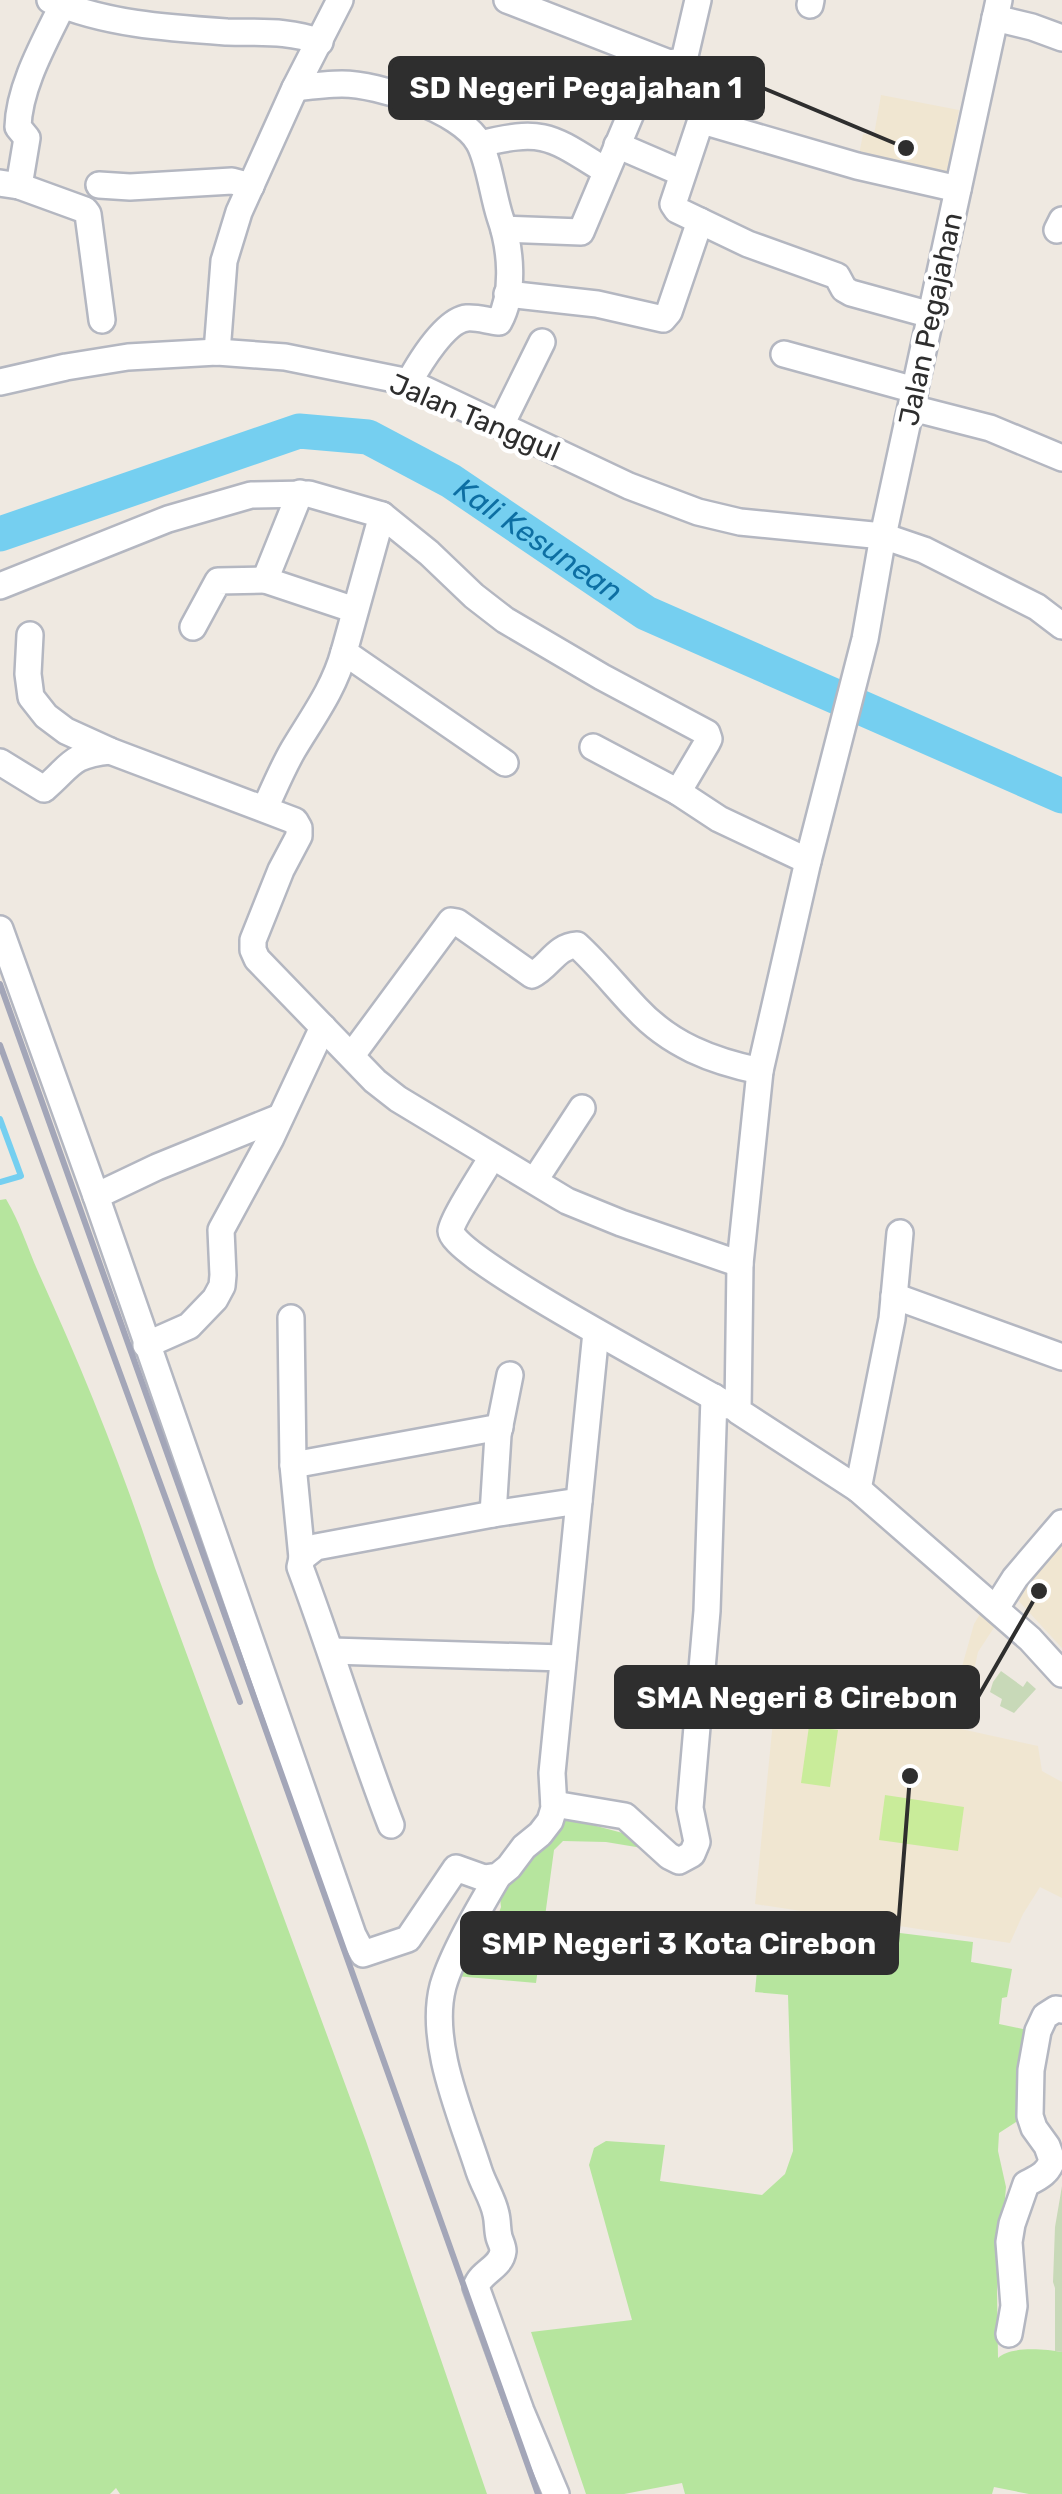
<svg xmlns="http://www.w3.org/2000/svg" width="1062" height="2494" viewBox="0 0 1062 2494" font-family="Rubik,sans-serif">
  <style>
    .education { fill: #f0e6d1 }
    .green { fill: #b6e59e }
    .cemetery { fill: #c8d9b8 }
    .pitch { fill: #c9ec9a }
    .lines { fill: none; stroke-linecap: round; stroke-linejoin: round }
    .stream { stroke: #75cff0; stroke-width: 6 }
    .river { stroke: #75cff0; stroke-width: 35 }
    .minor-casing { stroke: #b4b7c1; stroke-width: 30 }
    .minor { stroke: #fff; stroke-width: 25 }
    .rail { stroke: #a3a6b8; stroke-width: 6 }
    .labels { text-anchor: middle; stroke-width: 9; stroke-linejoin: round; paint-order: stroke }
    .street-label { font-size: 28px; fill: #2e2e2e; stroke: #fff }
    .water-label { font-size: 30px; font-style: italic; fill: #0d6fa3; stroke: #fff }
    .leader { fill: none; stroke: #2e2e2e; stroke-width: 4 }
    .callout-dot { fill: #2e2e2e; stroke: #fff; stroke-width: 4 }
    .callout { fill: #2e2e2e; stroke: #2e2e2e; stroke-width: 4 }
    .callout-label { font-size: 30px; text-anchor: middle; font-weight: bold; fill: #fff }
  </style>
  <rect width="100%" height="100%" fill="#efe9e1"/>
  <!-- education -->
  <g class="education">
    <polygon points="881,95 959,110 945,183 858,160 863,134 874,135"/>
    <polygon points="1062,1529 1062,1648 1016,1598"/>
    <polygon points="980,1614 995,1626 978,1652 961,1729 1038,1746 1042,1771 1062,1782 1062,1898 1040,1887 1023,1914 1010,1943 755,1904 775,1701 915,1720 916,1718 947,1720 974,1624"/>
  </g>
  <!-- green -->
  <g class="green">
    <path d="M6,1199C21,1224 28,1250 40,1276C83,1371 123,1469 155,1568L366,2141L487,2494H120L116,2488L110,2494H0V1200Z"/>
    <polygon points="570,1819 634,1836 648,1849 606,1842 563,1841 554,1850 536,1983 455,1976 475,1933 496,1921 501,1907 499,1890 561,1822"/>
    <path d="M762,1916L973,1942L971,1962L1012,1969L1007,1997L1002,1998L999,2024L1032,2031L1027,2115L999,2133L998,2151L1006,2187L997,2291L998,2358C1010,2346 1044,2349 1062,2352V2494H1029L994,2487L992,2494H685L682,2483L624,2494H586L531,2332L632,2320L589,2165L594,2148L606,2141L665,2145L660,2181L762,2195L785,2174L793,2151L788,1995L755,1992Z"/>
  </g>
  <!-- cemetery -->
  <g class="cemetery">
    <polygon points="1001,1671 1023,1687 1027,1681 1036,1689 1014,1713 1000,1706 1002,1699 990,1692 993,1682"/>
    <polygon points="1062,2186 1062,2352 1055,2351 1055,2288 1053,2282 1055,2227"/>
  </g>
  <!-- pitch -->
  <g class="pitch">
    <polygon points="809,1726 838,1730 830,1787 801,1783"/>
    <polygon points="885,1795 964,1807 958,1851 879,1840"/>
  </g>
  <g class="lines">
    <!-- stream -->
    <polyline class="stream" points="0,1119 21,1176 0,1182"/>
    <!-- river -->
    <path class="river" id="s1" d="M0,534L299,431L368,437L451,481L646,613L1062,796"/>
    <defs>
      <g id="minor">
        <path d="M50,0C105,24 167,28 227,32C259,33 289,30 320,42"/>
        <polyline points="507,0 669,63 681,61 685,56 698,0"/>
        <polyline points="999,0 883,536 865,639 808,861 760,1071 740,1264 738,1411 858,1489 1030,1639 1062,1674"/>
        <polyline points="810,5 811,0"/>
        <polyline points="995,18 1032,27 1062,38"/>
        <path d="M295,88C311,86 326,84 342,84C378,84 461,110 479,143C489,161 493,196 500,217C511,248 515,293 499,322C488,321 477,317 467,318C445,320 419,364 409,382"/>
        <path d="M480,144C545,128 551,137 606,171"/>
        <polyline points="617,145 682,173"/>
        <polyline points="0,183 19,186 85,210 88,214 102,320"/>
        <polyline points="99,185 130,187 232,181 251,186"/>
        <path d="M19,186L27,138L18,127C19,85 47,38 65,0"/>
        <polyline points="504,229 581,232 654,59"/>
        <polyline points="1057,230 1062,220"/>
        <polyline points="507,294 597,304 663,319 669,312 700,221"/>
        <polyline points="931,315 851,293 844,289 837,276 748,244 677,210 673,204 700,123 706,122 857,166 958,189"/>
        <polyline points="217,352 224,261 239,212 295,88 340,0"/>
        <polyline points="784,354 915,390"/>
        <polyline points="0,382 66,367 128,357 217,352 285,357 409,382 629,486 698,512 740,522 883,536 924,550 1037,607 1062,626"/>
        <polyline points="912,408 990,428 1062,458"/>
        <polyline points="501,425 542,342"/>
        <polyline points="300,493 265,580 355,610"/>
        <polyline points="382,515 344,652 505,763"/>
        <polyline points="0,586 168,519 251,495 309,494 382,515 429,553 474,596 505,620 602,677 707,733 709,739 707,743 678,792"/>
        <polyline points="193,627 218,581 265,580"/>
        <polyline points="30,635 28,674 31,697 46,716 66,731 110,751 295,821 299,828 299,836 281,870 253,940 253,950 257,959 375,1081 398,1099 567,1201 621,1223 740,1264"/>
        <polyline points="593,747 678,792 719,819 808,861"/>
        <path d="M0,762L44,789C72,765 70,755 110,751"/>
        <path d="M265,808C274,789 282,769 293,750C312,718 334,689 344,652"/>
        <polyline points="0,929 96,1196 353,1935 363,1954 408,1939 456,1868 484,1878 498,1876 509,1867 524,1847 540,1834 550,1821 554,1808 552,1773 579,1501"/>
        <path d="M352,1055L451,921L457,922L532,975C549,967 556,946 577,945C598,964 616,987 636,1008C670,1045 712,1061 760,1071"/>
        <path d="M492,1157C485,1169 451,1221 451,1231C452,1258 693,1384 729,1406"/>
        <polyline points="535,1180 582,1108"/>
        <polyline points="96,1196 157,1167 280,1117"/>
        <polyline points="894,1296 1062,1357"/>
        <polyline points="291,1318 293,1465 302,1558"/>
        <polyline points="146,1345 189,1326 215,1299 222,1286 223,1275 221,1230 271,1138 323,1027"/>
        <polyline points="293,1465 500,1427"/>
        <polyline points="858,1489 892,1319 900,1233"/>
        <polyline points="493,1514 498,1435 510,1375"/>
        <polyline points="996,1608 1015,1578 1062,1523"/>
        <polyline points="332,1651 563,1658"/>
        <polyline points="554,1804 625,1816 669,1856 679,1861 692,1854 697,1842 690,1808 707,1611 714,1397"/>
        <path d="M391,1825C358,1740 332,1652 300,1567L302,1558L316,1547L493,1514L579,1501L596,1332"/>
        <path d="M498,1876C481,1905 452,1954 443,1986C428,2043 462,2117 479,2171C484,2186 493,2199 496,2214C498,2222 497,2229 499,2237C500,2241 503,2246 503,2251C501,2268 481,2271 476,2287L521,2411L556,2494"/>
        <path d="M1009,2334L1014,2306L1009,2242L1012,2224L1026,2184C1037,2178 1048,2174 1052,2160L1047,2146L1034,2128L1030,2116L1031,2070L1038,2031L1045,2016L1056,2009L1062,2010"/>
      </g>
    </defs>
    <!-- minor casing -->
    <use href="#minor" class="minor-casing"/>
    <!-- minor -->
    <use href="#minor" class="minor"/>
    <!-- rail -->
    <g class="rail">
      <polyline points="0,984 538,2494"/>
      <polyline points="0,1045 240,1702"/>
    </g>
  </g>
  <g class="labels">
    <!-- street labels -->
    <g class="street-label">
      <text transform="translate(930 319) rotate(-78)" y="10">Jalan Pegajahan</text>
      <text transform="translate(475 417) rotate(23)" y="10">Jalan Tanggul</text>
    </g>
    <!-- water labels -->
    <g class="water-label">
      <text dy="10" stroke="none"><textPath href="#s1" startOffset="585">Kali Kesunean</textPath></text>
    </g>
  </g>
  <!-- callouts -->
  <path class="leader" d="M906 148L763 88M1039 1591L978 1697M910 1776L897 1943"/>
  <g class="callout-dot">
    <circle cx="906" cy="148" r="10"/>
    <circle cx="1039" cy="1591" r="10"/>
    <circle cx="910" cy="1776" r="10"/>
  </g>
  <g class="callout">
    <rect x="390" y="58" width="373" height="60" rx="10"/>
    <rect x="616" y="1667" width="362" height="60" rx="10"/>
    <rect x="462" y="1913" width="435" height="60" rx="10"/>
  </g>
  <g class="callout-label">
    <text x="576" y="98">SD Negeri Pegajahan 1</text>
    <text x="797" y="1708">SMA Negeri 8 Cirebon</text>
    <text x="679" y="1954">SMP Negeri 3 Kota Cirebon</text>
  </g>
</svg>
